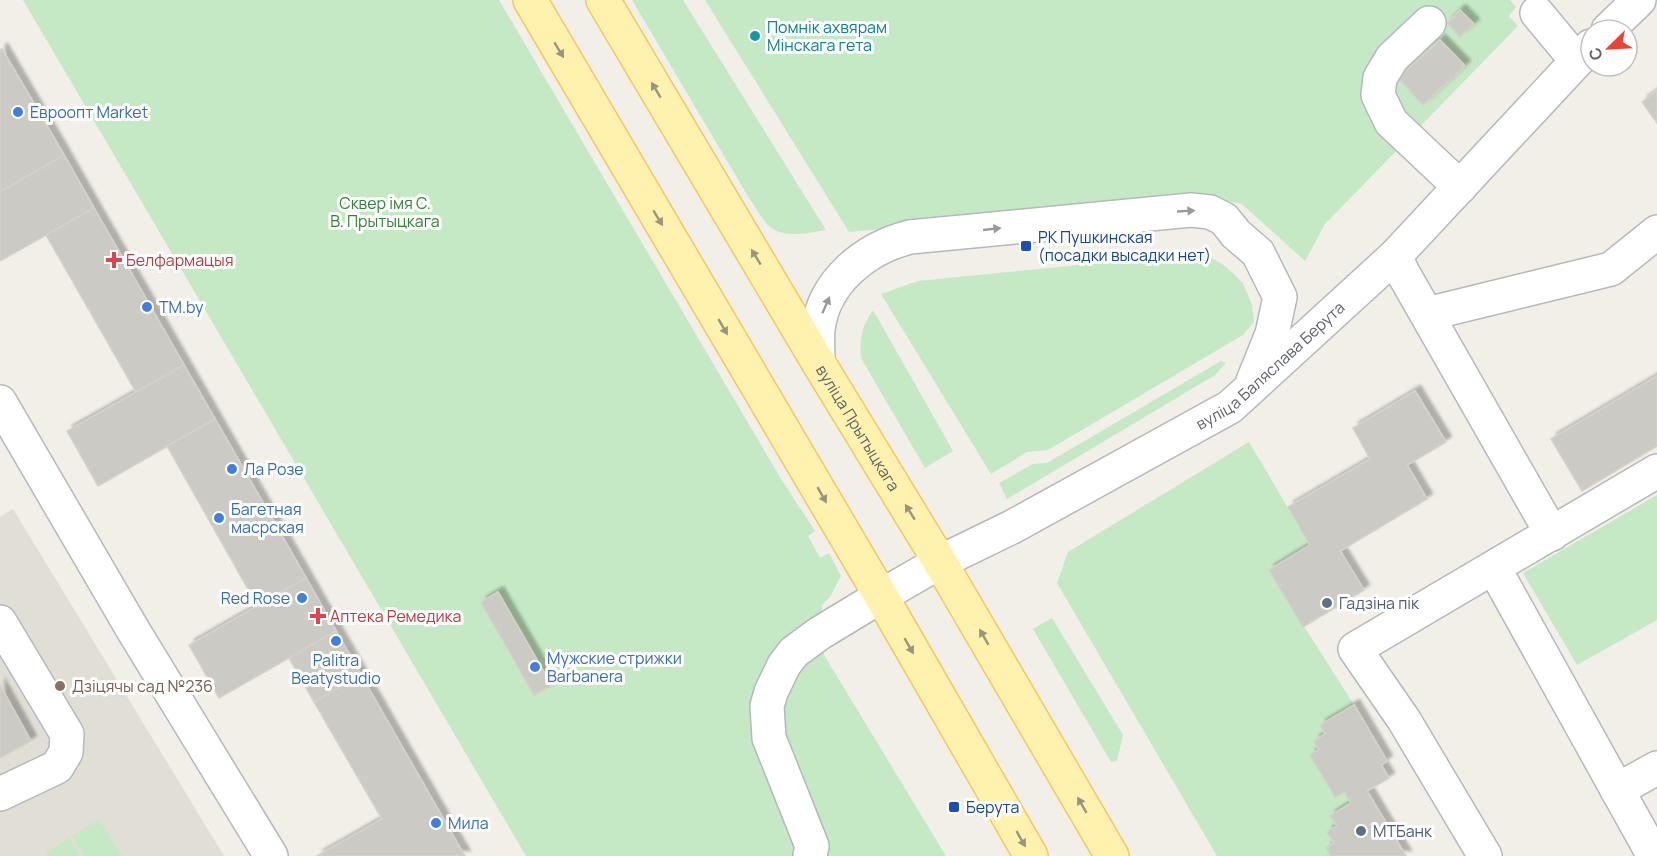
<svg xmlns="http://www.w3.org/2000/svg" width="1657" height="856" viewBox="0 0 1657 856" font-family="Manrope,sans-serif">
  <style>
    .education { fill: #e1ded6 }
    .green { fill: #c5e8c5 }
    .building { fill: #cccac5; stroke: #d6d1c6; stroke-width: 1.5; filter: url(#shadow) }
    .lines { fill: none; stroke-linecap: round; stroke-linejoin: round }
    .minor-casing { stroke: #b5b8bc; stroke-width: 36 }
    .major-casing { stroke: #f2c960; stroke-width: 36 }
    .minor { stroke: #fff; stroke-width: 33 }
    .major { stroke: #fff2af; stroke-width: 33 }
    .oneway { fill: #979581 }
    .oneway2 { fill: #979a9d }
    .culture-dot { fill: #0f9aa8; stroke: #fff; stroke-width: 2 }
    .shop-dot { fill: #3f7fe0; stroke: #fff; stroke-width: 2 }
    .transit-dot { fill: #1a4fb4; stroke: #fff; stroke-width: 2 }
    .health-dot { fill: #e0444e; stroke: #fff; stroke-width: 2 }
    .service-dot { fill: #5c6f8a; stroke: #fff; stroke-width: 2 }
    .education-dot { fill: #8d6e63; stroke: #fff; stroke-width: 2 }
    .labels { text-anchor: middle; stroke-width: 6; stroke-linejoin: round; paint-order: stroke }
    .culture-label { font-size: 16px; fill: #0d838f; stroke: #fff; text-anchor: start }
    .shop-label { font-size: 16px; fill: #366cbe; stroke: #fff; text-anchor: start }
    .park-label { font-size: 16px; fill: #348238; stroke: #fff }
    .transit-label { font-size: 16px; fill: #164399; stroke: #fff; text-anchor: start }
    .health-label { font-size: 16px; fill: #be3a42; stroke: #fff; text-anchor: start }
    .street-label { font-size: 16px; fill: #5f6368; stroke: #fff }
    .service-label { font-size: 16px; fill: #4e5e75; stroke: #fff; text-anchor: start }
    .education-label { font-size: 16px; fill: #785e54; stroke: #fff; text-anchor: start }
  </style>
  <defs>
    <filter id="shadow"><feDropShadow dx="5.5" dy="-5.5" stdDeviation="1.5" flood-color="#0004"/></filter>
  </defs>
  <rect width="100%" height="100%" fill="#f1efe8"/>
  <!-- education -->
  <polygon class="education" points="13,509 224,856 0,856 0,517"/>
  <!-- green -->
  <g class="green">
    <polygon points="23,0 499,0 781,479 815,531 808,536 820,558 829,553 841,576 830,597 822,605 824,655 946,856 526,856"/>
    <path d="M632,0H683L826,230C809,233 788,238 773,229C765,225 755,206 749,198Z"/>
    <polygon points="705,0 1510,0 1516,7 1509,16 1518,26 1325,224 1305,261 1242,204 1218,199 849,232"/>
    <polygon points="1191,254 1207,255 1225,266 1243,283 1252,305 1254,322 1243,335 1048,450 1027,452 991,474 881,294 918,281"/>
    <path d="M873,310L953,451L925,468L861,358C859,339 862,326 873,310Z"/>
    <polygon points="1221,361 1226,363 1215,375 1007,499 999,483 1033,464 1047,463"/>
    <polygon points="1249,442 1310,545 1269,571 1354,705 1320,725 1325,734 1319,750 1311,755 1335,797 1345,792 1351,803 1330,816 1337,826 1327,832 1334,843 1326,848 1331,856 1217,856 1057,583 1068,552"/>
    <polygon points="1657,495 1657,620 1577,665 1523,573"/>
    <polygon points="1052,618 1123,735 1117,761 1111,762 1033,629"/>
    <polygon points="99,820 122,856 85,856 72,836"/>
    <polygon points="69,838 80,856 48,856 46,853"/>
  </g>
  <!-- building -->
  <g class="building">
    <polygon points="1460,10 1474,24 1460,37 1447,23"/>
    <polygon points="1440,40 1465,66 1423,105 1398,78"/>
    <polygon points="2,49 64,155 0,192 0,50"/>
    <polygon points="1657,91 1657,123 1642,102"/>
    <polygon points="64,155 94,208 0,261 0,192"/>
    <polygon points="94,208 184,365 136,392 46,235"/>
    <polygon points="184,365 215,419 98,486 67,431"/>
    <polygon points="1657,376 1657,446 1582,491 1551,439"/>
    <polygon points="1415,391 1446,442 1407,465 1427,499 1340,551 1364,590 1303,627 1269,570 1310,545 1288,507 1370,459 1353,428"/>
    <polygon points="215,419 306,578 257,605 167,446"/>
    <polygon points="306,578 336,631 219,698 189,645"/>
    <polygon points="498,592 552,686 534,695 481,602"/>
    <polygon points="336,631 361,675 314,702 289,658"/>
    <polygon points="361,675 459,846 465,856 317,856 382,819 314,702"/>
    <polygon points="0,685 31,741 0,758"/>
    <polygon points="1354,705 1387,761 1381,765 1389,778 1367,791 1406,856 1331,856 1326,848 1334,843 1327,832 1337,826 1330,816 1351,803 1345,792 1335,797 1310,755 1319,750 1314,741 1325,734 1320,725"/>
  </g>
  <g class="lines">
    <defs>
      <g id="minor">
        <polyline points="1537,13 1576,60"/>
        <polyline points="1429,23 1392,58 1380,78 1378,95 1391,122 1460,187"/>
        <polyline points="1608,30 1639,0"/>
        <polyline points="1395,256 1403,273 1552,534"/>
        <polyline points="1427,314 1611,269 1657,232"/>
        <path d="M818,362C818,351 817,340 818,329C824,281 866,248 910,237L1191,210L1210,212L1224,219L1236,234L1258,253L1280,297L1272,334L1253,381"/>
        <polyline points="0,402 133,630 271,856"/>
        <polyline points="1494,568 1654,856"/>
        <polyline points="0,622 67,734 66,752 57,767 0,794"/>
        <polyline points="1617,790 1657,768"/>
        <path id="s1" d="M810,856L812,846L769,738L767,706L771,692L784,665L794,652L820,633L881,596L940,562L1012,527L1230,407L1395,256L1591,46"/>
        <polyline points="1485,856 1404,720 1355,649 1657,471"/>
      </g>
      <g id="major">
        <polyline points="530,0 881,596 1031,856"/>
        <path id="s2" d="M603,0L818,362L940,562L1112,856"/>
      </g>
    </defs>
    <!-- minor casing -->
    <use href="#minor" class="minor-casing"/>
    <!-- major casing -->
    <use href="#major" class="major-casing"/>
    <!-- minor -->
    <use href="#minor" class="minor"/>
    <!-- major -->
    <use href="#major" class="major"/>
  </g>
  <!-- one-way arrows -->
  <defs><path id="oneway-solid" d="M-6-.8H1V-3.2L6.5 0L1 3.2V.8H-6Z" transform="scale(1.5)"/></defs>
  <g class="oneway">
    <use href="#oneway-solid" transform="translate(559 50) rotate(59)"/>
    <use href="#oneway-solid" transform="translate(656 90) rotate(-121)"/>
    <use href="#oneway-solid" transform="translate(658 218) rotate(59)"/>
    <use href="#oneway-solid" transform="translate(756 257) rotate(-121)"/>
    <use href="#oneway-solid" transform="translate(723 327) rotate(60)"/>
    <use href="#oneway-solid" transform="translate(822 495) rotate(60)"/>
    <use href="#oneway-solid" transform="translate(910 512) rotate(-122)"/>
    <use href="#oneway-solid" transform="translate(984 637) rotate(-120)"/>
    <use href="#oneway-solid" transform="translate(909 646) rotate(60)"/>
    <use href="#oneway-solid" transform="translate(1082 805) rotate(-120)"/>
    <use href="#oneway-solid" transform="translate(1021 839) rotate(60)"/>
  </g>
  <g class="oneway2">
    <use href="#oneway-solid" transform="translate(1186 211) rotate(-3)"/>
    <use href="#oneway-solid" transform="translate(992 229) rotate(-6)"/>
    <use href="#oneway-solid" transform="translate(826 305) rotate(-66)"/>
  </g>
  <!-- markers -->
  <circle class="culture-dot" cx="755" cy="36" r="6"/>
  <g class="shop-dot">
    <circle cx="18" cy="112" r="6"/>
    <circle cx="147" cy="307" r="6"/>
    <circle cx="232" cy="469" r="6"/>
    <circle cx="219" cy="518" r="6"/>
    <circle cx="302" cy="598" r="6"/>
    <circle cx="336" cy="641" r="6"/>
    <circle cx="535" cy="667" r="6"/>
    <circle cx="436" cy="823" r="6"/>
  </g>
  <g class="transit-dot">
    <rect x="1020" y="240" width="12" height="12" rx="3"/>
    <rect x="948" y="801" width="12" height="12" rx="3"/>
  </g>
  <g class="health-dot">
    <path d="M111 251h6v6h6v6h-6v6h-6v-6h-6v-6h6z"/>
    <path d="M315 607h6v6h6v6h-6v6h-6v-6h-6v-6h6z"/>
  </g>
  <g class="service-dot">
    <circle cx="1327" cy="603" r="6"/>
    <circle cx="1361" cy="831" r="6"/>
  </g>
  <circle class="education-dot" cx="60" cy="686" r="6"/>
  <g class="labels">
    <!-- culture labels -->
    <g class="culture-label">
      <text x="767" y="33">Помнік ахвярам<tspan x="767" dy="18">Мінскага гета</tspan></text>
    </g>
    <!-- shop labels -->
    <g class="shop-label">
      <text x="30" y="118">Евроопт Market</text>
      <text x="159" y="313">TM.by</text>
      <text x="244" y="475">Ла Розе</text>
      <text x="231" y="515">Багетная<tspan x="231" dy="18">масрская</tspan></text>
      <text x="290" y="604" text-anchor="end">Red Rose</text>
      <text x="547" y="664">Мужские стрижки<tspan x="547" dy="18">Barbanera</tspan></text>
      <text x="336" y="666" text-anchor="middle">Palitra<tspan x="336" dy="18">Beatystudio</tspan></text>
      <text x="448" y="829">Мила</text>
    </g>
    <!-- park labels -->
    <g class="park-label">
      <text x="385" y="209">Сквер імя С.<tspan x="385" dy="18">В. Прытыцкага</tspan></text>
    </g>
    <!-- transit labels -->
    <g class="transit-label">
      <text x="1038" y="243">РК Пушкинская<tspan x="1038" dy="18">(посадки высадки нет)</tspan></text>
      <text x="966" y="813">Берута</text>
    </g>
    <!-- health labels -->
    <g class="health-label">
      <text x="126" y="266">Белфармацыя</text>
      <text x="330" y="622">Аптека Ремедика</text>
    </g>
    <!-- street labels -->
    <g class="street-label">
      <text dy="6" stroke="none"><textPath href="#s1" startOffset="777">вуліца Баляслава Берута</textPath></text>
      <text dy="6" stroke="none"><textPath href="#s2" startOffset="498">вуліца Прытыцкага</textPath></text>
    </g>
    <!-- service labels -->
    <g class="service-label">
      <text x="1339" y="609">Гадзіна пік</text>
      <text x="1373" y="837">МТБанк</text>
    </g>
    <!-- education labels -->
    <g class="education-label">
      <text x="72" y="692">Дзіцячы сад №236</text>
    </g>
  </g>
  <!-- north arrow -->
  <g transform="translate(1609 48) rotate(246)"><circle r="28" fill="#ffffff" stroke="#bfc1c3" stroke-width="1.5"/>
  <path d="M0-4.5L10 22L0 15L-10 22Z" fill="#ea4335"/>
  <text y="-9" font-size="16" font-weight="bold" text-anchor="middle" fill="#5f6368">С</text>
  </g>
</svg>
